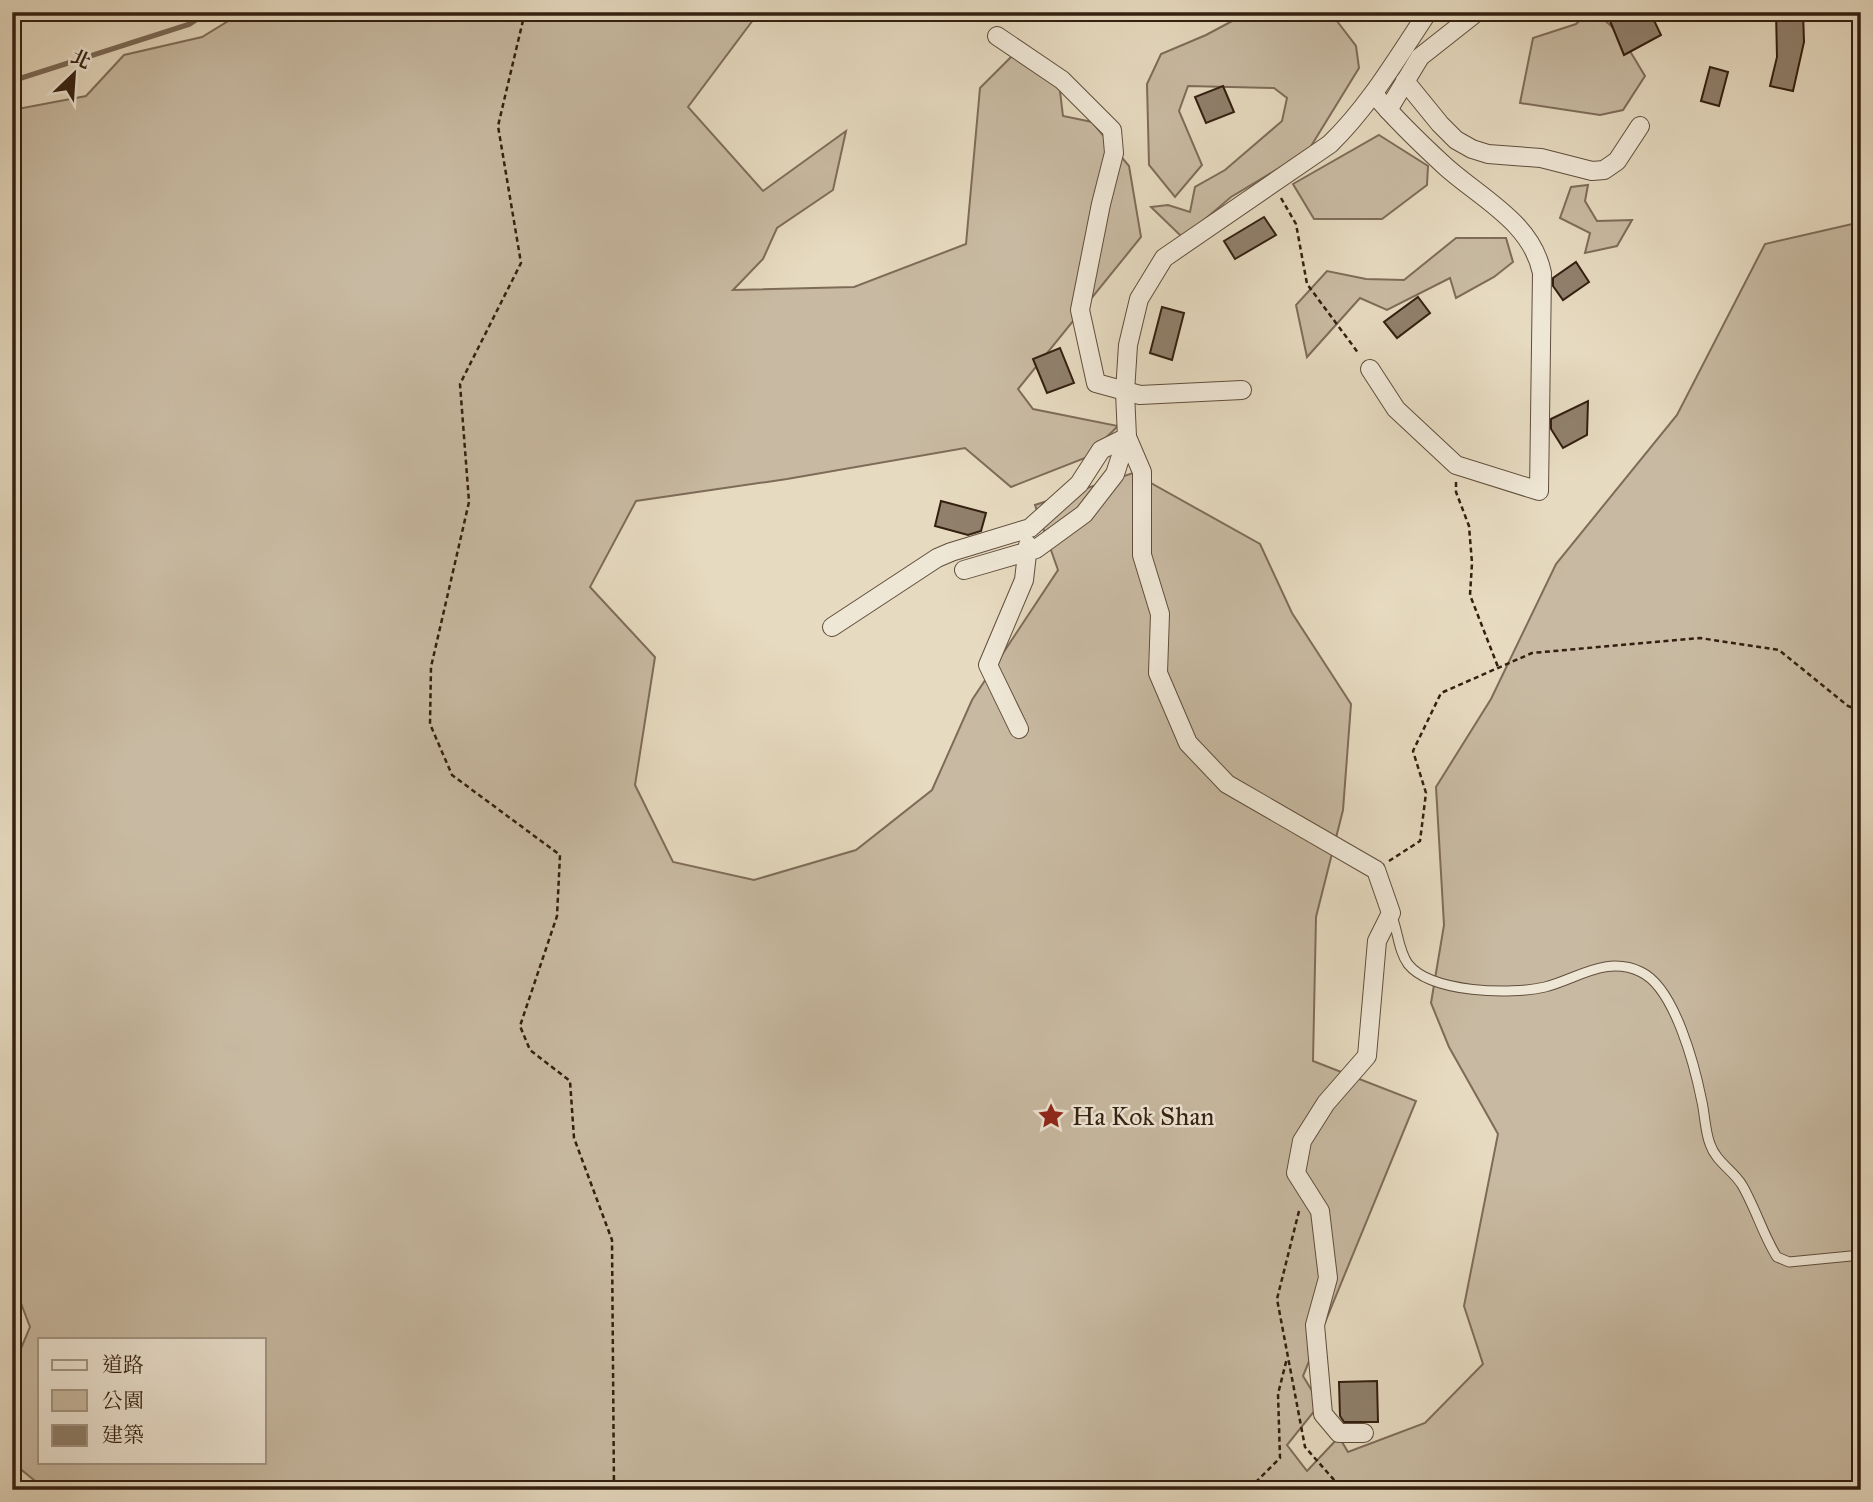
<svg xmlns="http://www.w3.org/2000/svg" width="1873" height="1502" viewBox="0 0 1873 1502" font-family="'IM FELL Great Primer','Noto Serif TC',serif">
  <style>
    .green { fill: #c8baa2; stroke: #7e6c59; stroke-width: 2; fill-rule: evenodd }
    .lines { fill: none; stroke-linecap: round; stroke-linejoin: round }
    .stream { stroke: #7a6956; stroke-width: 5 }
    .building { fill: #90806c; stroke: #331f10; stroke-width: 2 }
    .service-casing { stroke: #604e3c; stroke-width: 11 }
    .minor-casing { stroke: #604e3c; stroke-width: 20 }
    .path { stroke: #331f10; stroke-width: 2.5; stroke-dasharray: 5 3.5; stroke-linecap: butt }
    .service { stroke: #efe7d6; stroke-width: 9 }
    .minor { stroke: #efe7d6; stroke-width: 18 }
    .labels { text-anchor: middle; stroke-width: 5; stroke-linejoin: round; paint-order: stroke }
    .poi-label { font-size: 26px; fill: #331f10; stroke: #efe7d6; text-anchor: start }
  </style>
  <rect width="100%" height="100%" fill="#e6dac0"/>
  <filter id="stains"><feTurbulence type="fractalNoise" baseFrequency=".00286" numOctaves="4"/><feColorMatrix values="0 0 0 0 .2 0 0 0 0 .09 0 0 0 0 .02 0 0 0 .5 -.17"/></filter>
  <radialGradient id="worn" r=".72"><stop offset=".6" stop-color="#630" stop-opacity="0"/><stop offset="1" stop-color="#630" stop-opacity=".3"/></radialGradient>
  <!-- green -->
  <g class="green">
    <path d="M243,12H759L688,107L763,191L846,131L833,190L777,228L763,259L733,290L854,287L966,244L980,88L1023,45L1058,75L1063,116L1092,122L1129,166L1141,237L1018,389L1033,409L1118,426L1085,458L1011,487L965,448L787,479L636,501L590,587L655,657L635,785L673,862L754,880L856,850L932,790L972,700L1058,570L1035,505L1133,473L1260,544L1292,613L1351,704L1343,810L1316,917L1313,1061L1416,1101L1303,1376L1320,1404L1287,1445L1307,1471L1339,1437L1348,1452L1425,1423L1483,1364L1464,1306L1498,1134L1449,1047L1431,1003L1444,925L1436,787L1491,699L1556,564L1677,415L1765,244L1861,222V1490H46L12,1462V1370L30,1327L12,1280V110L86,96L124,55L202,37ZM40,1339H264V1462H40Z"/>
    <polygon points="1249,12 1330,12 1356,46 1359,68 1308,151 1231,197 1183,238 1151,207 1168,205 1190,212 1195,187 1225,170 1282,121 1287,98 1274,88 1188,86 1179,111 1202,165 1175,197 1149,165 1147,84 1161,54 1206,35"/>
    <path d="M1589,12C1616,20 1631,54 1645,76L1623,110L1600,115L1520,103L1533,38L1576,24Z"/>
    <polygon points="1379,135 1428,166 1427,185 1382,219 1314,219 1293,184"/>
    <polygon points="1588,185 1585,201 1597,221 1632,220 1617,246 1585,253 1590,233 1560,218 1571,187"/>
    <polygon points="1456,238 1506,238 1513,262 1494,277 1456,298 1450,278 1387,310 1360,298 1307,357 1296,305 1327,271 1366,279 1404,280"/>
  </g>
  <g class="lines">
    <!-- stream -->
    <g class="stream">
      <polyline points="12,81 190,24 208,12"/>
      <polyline points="12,1318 15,1327 12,1332"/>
    </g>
  </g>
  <!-- building -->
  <g class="building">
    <polygon points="1616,12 1650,12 1661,35 1624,55 1608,16"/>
    <polygon points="1776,12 1803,12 1804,42 1793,91 1770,86 1777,57"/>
    <polygon points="1710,67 1728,72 1719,106 1701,101"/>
    <polygon points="1223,86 1234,112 1206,123 1195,97"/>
    <polygon points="1264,217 1276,235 1235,259 1224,241"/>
    <polygon points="1576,262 1589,282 1563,300 1553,286 1553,278"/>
    <polygon points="1418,297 1430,313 1397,338 1384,322"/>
    <polygon points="1162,307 1184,313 1172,360 1150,353"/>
    <polygon points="1060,348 1074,383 1047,393 1033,359"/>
    <polygon points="1588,401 1587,435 1563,448 1551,429 1551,419"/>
    <polygon points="941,501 986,513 981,531 968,535 935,526"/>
    <polygon points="1377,1381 1378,1422 1344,1422 1340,1416 1339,1382"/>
  </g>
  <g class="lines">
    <defs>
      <path id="service" d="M1391,914C1398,930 1398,950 1408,964C1431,993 1511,995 1545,987C1577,979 1606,955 1641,972C1675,988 1695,1067 1702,1102C1705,1116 1705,1131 1710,1144C1716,1162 1733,1170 1742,1185C1755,1207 1764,1237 1777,1257L1789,1262L1861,1255"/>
      <g id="minor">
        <polyline points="997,36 1062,80 1112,130 1114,153 1101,204 1080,310 1096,383 1140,395 1242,390"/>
        <polyline points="1405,81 1440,124 1456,140 1472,149 1488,154 1541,158 1592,171 1604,170 1617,161 1640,126"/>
        <polyline points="1388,110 1420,57 1477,12"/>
        <path d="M1370,369L1396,409L1456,465L1539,491L1542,273C1532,223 1482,199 1446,167C1421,144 1396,120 1374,94"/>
        <polyline points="964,570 1036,549 1084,514 1115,474 1127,437"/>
        <polyline points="832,627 937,558 951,552 1030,528 1079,484 1101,450 1127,437"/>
        <polyline points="1019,729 988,665 1024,580 1028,545"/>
        <path d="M1364,1433H1339L1323,1414L1315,1325L1328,1278L1320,1211L1296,1173L1302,1141L1326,1103L1367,1056L1377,941L1391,913L1376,870L1227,784L1188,743L1158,673L1160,614L1142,555V472L1127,437L1125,392L1128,345L1139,299L1164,258L1330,144C1370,105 1397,58 1428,12"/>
      </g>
    </defs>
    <!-- service casing -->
    <use href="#service" class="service-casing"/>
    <!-- minor casing -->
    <use href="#minor" class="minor-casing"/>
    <!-- path -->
    <g class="path">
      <polyline points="525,12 498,126 521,263 460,384 469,502 431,667 430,724 452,775 560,855 557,916 520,1026 530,1050 570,1081 574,1138 612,1240 614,1490"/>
      <polyline points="1281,198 1296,224 1307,284 1359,354"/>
      <polyline points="1456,482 1456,492 1469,526 1472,563 1470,595 1498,667"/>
      <polyline points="1389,861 1420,841 1426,793 1413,751 1441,693 1532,653 1700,638 1779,650 1848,706 1861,711"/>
      <polyline points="1299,1211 1277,1299 1305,1447 1335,1481 1337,1490"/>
      <polyline points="1252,1490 1254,1484 1280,1458 1278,1394 1287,1358"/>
    </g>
    <!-- service -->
    <use href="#service" class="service"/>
    <!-- minor -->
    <use href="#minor" class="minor"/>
  </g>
  <!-- icons -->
  <defs>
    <symbol id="sight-bare" viewBox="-9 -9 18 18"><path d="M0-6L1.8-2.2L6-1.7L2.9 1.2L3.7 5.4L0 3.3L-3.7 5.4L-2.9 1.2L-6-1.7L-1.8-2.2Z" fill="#8f2418" stroke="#efe7d6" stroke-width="2.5" paint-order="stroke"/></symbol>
  </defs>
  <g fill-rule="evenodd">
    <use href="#sight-bare" x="1032" y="1097" width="38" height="38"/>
  </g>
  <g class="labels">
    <!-- poi labels -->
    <g class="poi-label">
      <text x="1072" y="1125">Ha Kok Shan</text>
    </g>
  </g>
  <!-- margin -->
  <rect width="1873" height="1502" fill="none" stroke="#e6dac0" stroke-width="42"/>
  <rect x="14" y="14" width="1845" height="1474" fill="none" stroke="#331f10" stroke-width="3.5"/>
  <rect x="21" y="21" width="1831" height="1460" fill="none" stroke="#331f10" stroke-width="2"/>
  <!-- legend -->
  <rect x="38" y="1338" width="228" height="126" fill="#efe7d6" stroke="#a49787" stroke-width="2"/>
  <rect x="52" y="1360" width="35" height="10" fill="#efe7d6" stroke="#a49787" stroke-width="2"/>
  <text x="102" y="1372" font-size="21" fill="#331f10">道路</text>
  <rect x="52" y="1390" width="35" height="21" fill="#c8baa2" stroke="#a49787" stroke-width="2"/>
  <text x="102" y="1408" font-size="21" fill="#331f10">公園</text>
  <rect x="52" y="1425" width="35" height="21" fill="#90806c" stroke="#a49787" stroke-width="2"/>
  <text x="102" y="1442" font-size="21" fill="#331f10">建築</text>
  <!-- north arrow -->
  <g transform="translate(74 74) rotate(25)" stroke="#efe7d6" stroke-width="5" paint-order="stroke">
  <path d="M0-5L12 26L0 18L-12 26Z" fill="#331f10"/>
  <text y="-10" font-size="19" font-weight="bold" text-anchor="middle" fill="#331f10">北</text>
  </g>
  <rect width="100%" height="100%" filter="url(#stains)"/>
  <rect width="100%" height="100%" fill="url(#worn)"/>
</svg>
